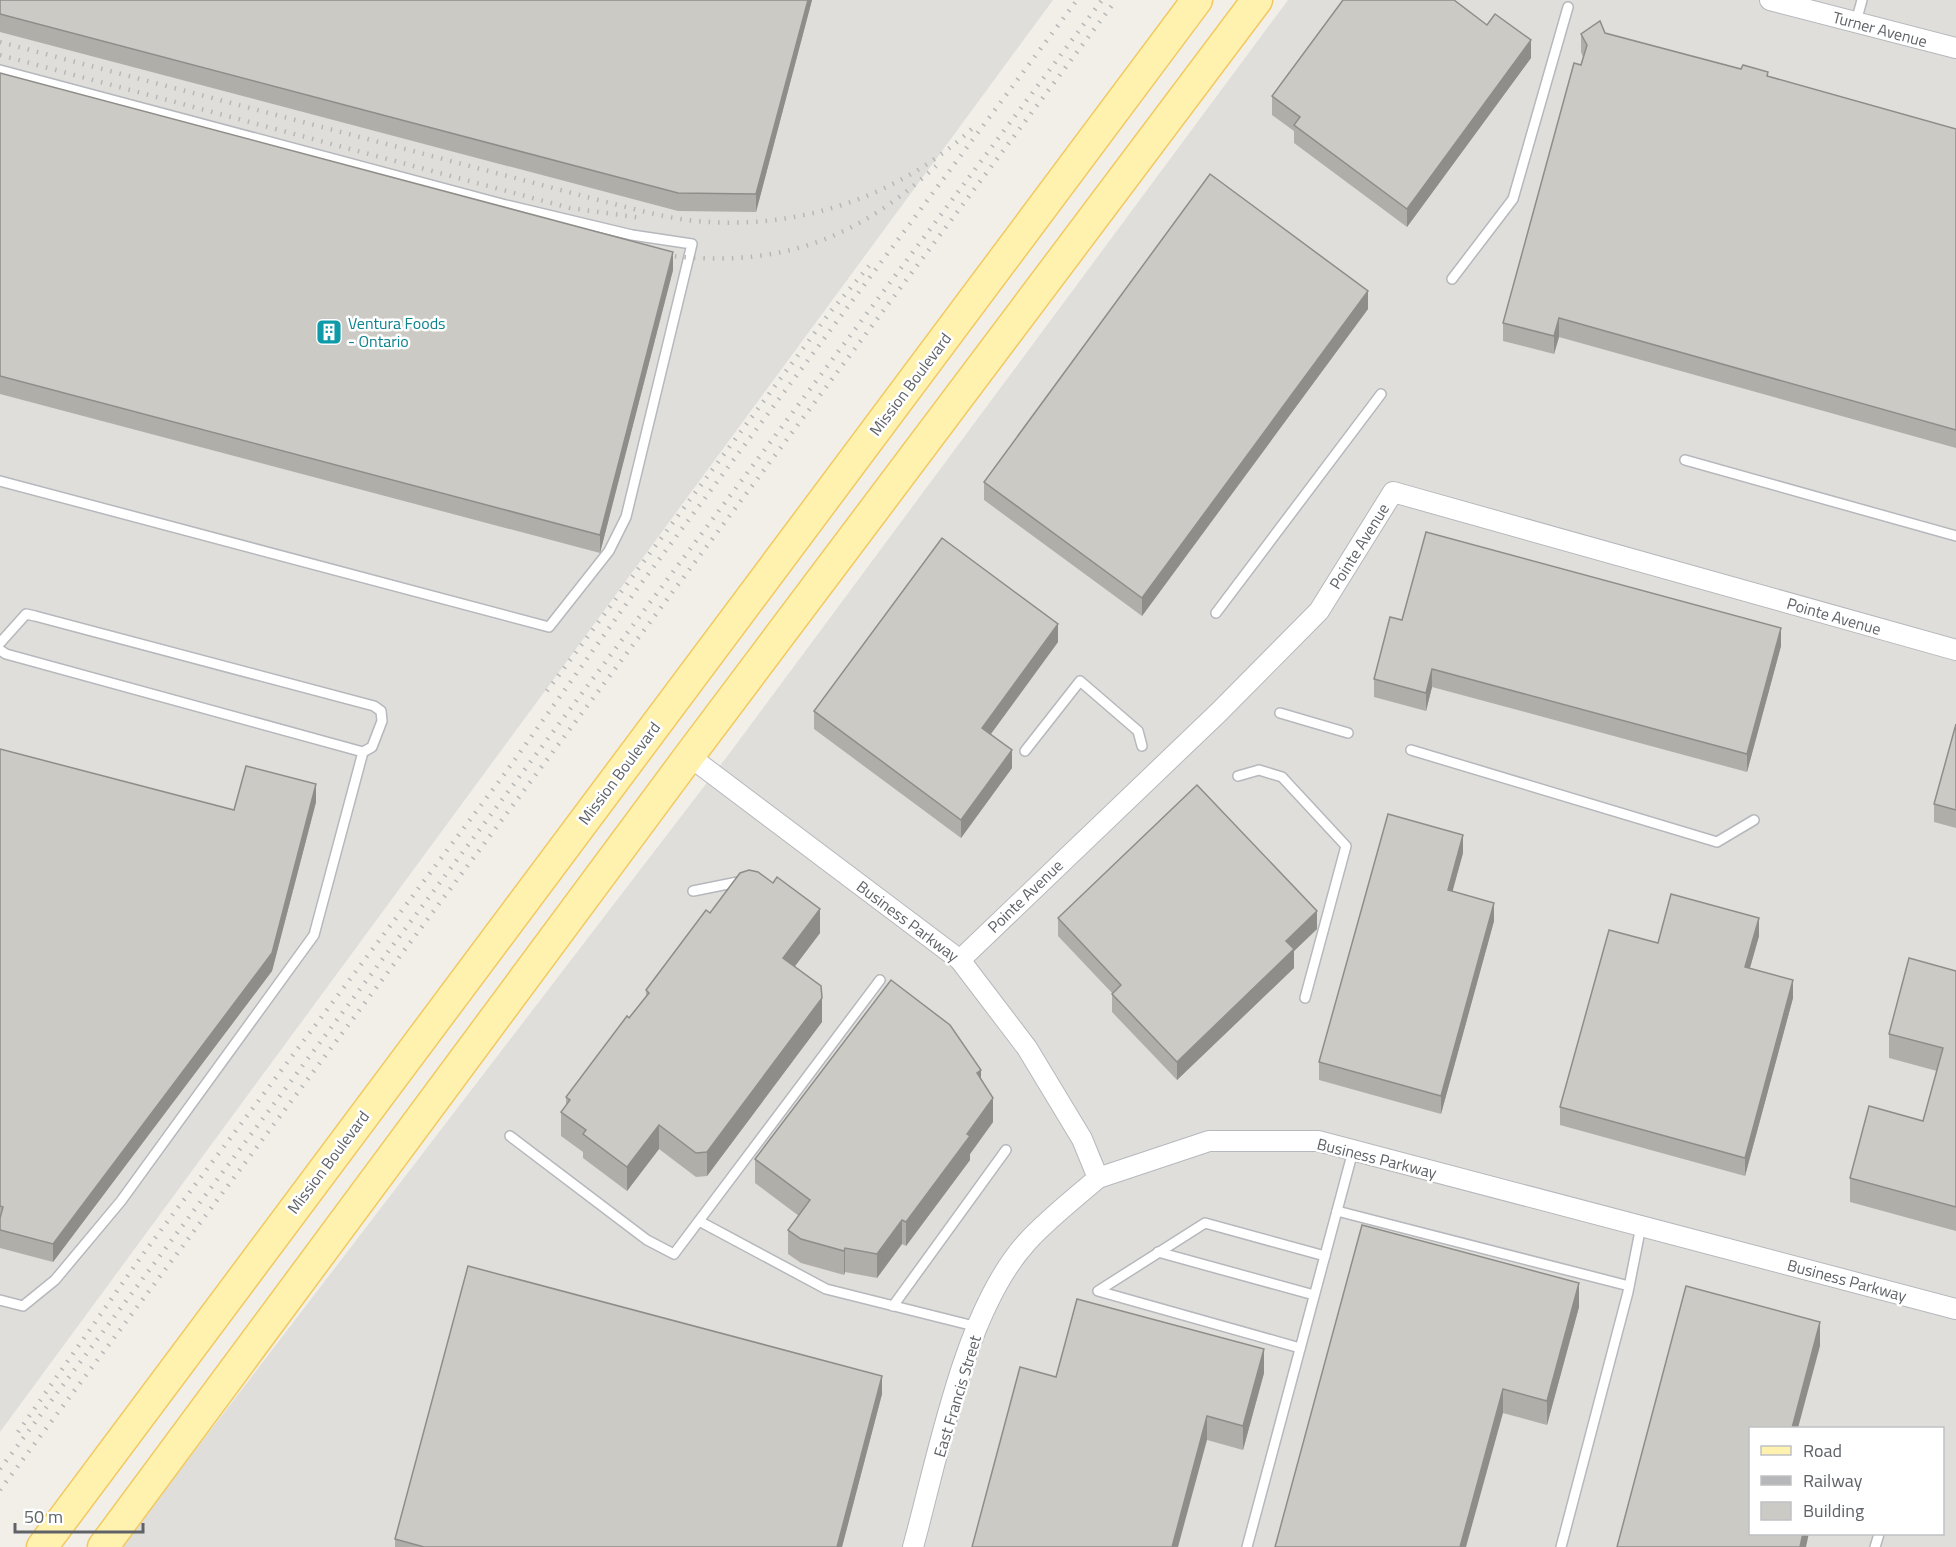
<svg xmlns="http://www.w3.org/2000/svg" width="1956" height="1547" viewBox="0 0 1956 1547" font-family="'Titillium Web',sans-serif">
  <style>
    .industrial { fill: #e0deda; fill-rule: evenodd }
    .lines { fill: none; stroke-linecap: round; stroke-linejoin: round }
    .lane-casing { stroke: #b5b8bc; stroke-width: 12 }
    .street-casing { stroke: #b5b8bc; stroke-width: 22 }
    .primary-casing { stroke: #f2c960; stroke-width: 33 }
    .lane { stroke: #fff; stroke-width: 9 }
    .street { stroke: #fff; stroke-width: 20 }
    .primary { stroke: #fff2af; stroke-width: 30 }
    .rail { stroke: #b6b7b8; stroke-width: 4.5; stroke-dasharray: 1.5 8; stroke-linecap: butt }
    .wall { fill: #afaea9 }
    .shaded-wall { fill: #8f8d8a }
    .building { fill: #cccac5; stroke: #8f8d8a; stroke-width: 1.5 }
    .labels { text-anchor: middle; stroke-width: 5; stroke-linejoin: round; paint-order: stroke }
    .street-label { font-size: 16px; fill: #5f6368; stroke: #fff }
    .culture-label { font-size: 16px; fill: #0d838f; stroke: #fff; text-anchor: start }
  </style>
  <rect width="100%" height="100%" fill="#f1efe8"/>
  <!-- industrial -->
  <g class="industrial">
    <polygon points="0,0 1053,0 0,1432"/>
    <path d="M1288,0H1956V1547H121L732,750ZM1750,1428H1942V1534H1750Z"/>
  </g>
  <g class="lines">
    <defs>
      <g id="lane">
        <polyline points="1856,22 1862,0"/>
        <polyline points="0,70 506,205 632,235 692,244 626,517 609,551 549,627 0,481"/>
        <polyline points="1452,279 1513,199 1568,7"/>
        <polyline points="1685,460 1956,536"/>
        <polyline points="1216,613 1381,394"/>
        <polyline points="0,643 26,614 35,616 374,706 381,711 382,721 372,747 363,752 6,654 0,650"/>
        <polyline points="1280,713 1348,733"/>
        <polyline points="1411,750 1717,842 1754,820"/>
        <polyline points="1025,751 1080,681 1138,731 1142,746"/>
        <polyline points="1238,776 1259,770 1282,777 1346,846 1305,998"/>
        <polyline points="693,891 743,881"/>
        <polyline points="510,1136 647,1240 674,1254 880,980"/>
        <polyline points="1337,1211 1629,1286"/>
        <polyline points="699,1221 826,1289 978,1327"/>
        <polyline points="1158,1252 1314,1295"/>
        <polyline points="0,1300 23,1306 55,1280 121,1201 314,935 363,752"/>
        <polyline points="893,1306 1006,1150"/>
        <polyline points="1300,1348 1098,1291 1205,1223 1325,1256"/>
        <polyline points="1247,1547 1353,1151"/>
        <polyline points="1561,1547 1628,1292 1641,1226"/>
        <polyline points="1875,1547 1879,1534"/>
      </g>
      <g id="street">
        <polyline points="1770,0 1956,48"/>
        <polyline points="689,756 960,960 1027,1048 1082,1139 1098,1178 1209,1141 1318,1141 1956,1309"/>
        <polyline points="960,960 1219,712 1319,611 1393,492 1956,650"/>
        <path d="M913,1547C938,1457 964,1311 1027,1242C1048,1219 1074,1199 1098,1178"/>
      </g>
      <g id="primary">
        <polyline points="42,1547 1197,0"/>
        <polyline points="103,1547 689,756 1257,0"/>
      </g>
    </defs>
    <!-- lane casing -->
    <use href="#lane" class="lane-casing"/>
    <!-- street casing -->
    <use href="#street" class="street-casing"/>
    <!-- primary casing -->
    <use href="#primary" class="primary-casing"/>
    <!-- lane -->
    <use href="#lane" class="lane"/>
    <!-- street -->
    <use href="#street" class="street"/>
    <!-- primary -->
    <use href="#primary" class="primary"/>
    <!-- rail -->
    <g class="rail">
      <path d="M0,42L606,202C635,209 665,218 696,221C798,231 903,196 977,124"/>
      <polyline points="0,55 570,208 642,218"/>
      <path d="M656,254C771,270 852,244 936,166"/>
      <polyline points="547,691 831,311 869,266"/>
      <polyline points="18,1432 143,1254 503,776 637,589 1077,0"/>
      <polyline points="0,1469 1102,0"/>
      <polyline points="0,1490 1116,0"/>
    </g>
  </g>
  <!-- wall -->
  <g class="wall">
    <polygon points="0,0 812,0 756,212 678,211 0,32"/>
    <polygon points="1605,33 1768,76 1956,129 1956,448 1559,337 1554,354 1503,341 1503,323 1583,57 1581,52 1581,34"/>
    <polygon points="1531,58 1407,227 1294,143 1294,131 1272,115 1272,96"/>
    <polygon points="0,73 673,270 600,553 0,394"/>
    <polygon points="1368,309 1142,616 984,500 984,482"/>
    <polygon points="1402,620 1781,646 1747,772 1432,687 1426,711 1374,697 1374,679"/>
    <polygon points="1058,642 991,734 1012,768 961,838 814,729 814,711"/>
    <polygon points="1956,724 1956,828 1934,822 1934,804"/>
    <polygon points="0,749 234,810 316,802 272,971 53,1262 0,1248"/>
    <polygon points="1463,853 1452,891 1494,921 1441,1114 1319,1080 1319,1062"/>
    <polygon points="710,913 820,933 795,966 822,1022 707,1176 696,1177 659,1149 627,1191 583,1158 583,1152 561,1136 561,1112 566,1105 566,1097 646,996 646,990"/>
    <polygon points="1058,918 1317,929 1294,951 1294,968 1177,1080 1112,1012 1112,993 1058,936"/>
    <polygon points="1759,936 1750,968 1793,998 1745,1176 1560,1125 1560,1107 1658,943"/>
    <polygon points="1956,971 1956,1231 1850,1202 1850,1178 1923,1121 1937,1071 1889,1058 1889,1034"/>
    <polygon points="981,1079 993,1122 970,1154 970,1160 906,1246 902,1244 877,1278 845,1272 844,1275 801,1263 788,1254 788,1230 799,1216 755,1183 755,1159"/>
    <polygon points="1579,1307 1547,1425 1503,1413 1275,1547"/>
    <polygon points="1264,1373 1243,1450 1207,1440 1056,1377"/>
    <polygon points="882,1394 842,1547 395,1547 395,1539"/>
  </g>
  <!-- shaded-wall -->
  <g class="shaded-wall">
    <polygon points="808,0 812,0 756,212 756,194"/>
    <polygon points="1531,40 1531,58 1407,227 1407,209"/>
    <polygon points="673,252 673,270 600,553 600,535"/>
    <polygon points="1368,291 1368,309 1142,616 1142,598"/>
    <polygon points="1559,318 1559,337 1554,354 1554,336"/>
    <polygon points="1058,624 1058,642 982,746 982,728"/>
    <polygon points="1781,628 1781,646 1747,772 1747,754"/>
    <polygon points="1432,669 1432,687 1426,711 1426,693"/>
    <polygon points="1012,750 1012,768 961,838 961,820"/>
    <polygon points="316,784 316,802 272,971 53,1262 53,1244"/>
    <polygon points="1463,835 1463,853 1448,908 1448,890"/>
    <polygon points="1494,903 1494,921 1441,1114 1441,1096"/>
    <polygon points="820,909 820,933 783,982 783,958"/>
    <polygon points="1317,911 1317,929 1294,951 1294,968 1177,1080 1177,1062 1286,941"/>
    <polygon points="1759,918 1759,936 1745,985 1745,967"/>
    <polygon points="1793,980 1793,998 1745,1176 1745,1158"/>
    <polygon points="822,998 822,1022 707,1176 707,1152"/>
    <polygon points="981,1070 981,1094 977,1073"/>
    <polygon points="993,1098 993,1122 970,1154 970,1160 906,1246 906,1222"/>
    <polygon points="659,1125 659,1149 627,1191 627,1167"/>
    <polygon points="902,1220 902,1244 877,1278 877,1254"/>
    <polygon points="845,1248 845,1272 844,1275 844,1251"/>
    <polygon points="1579,1283 1579,1307 1547,1425 1547,1401"/>
    <polygon points="1820,1322 1820,1346 1798,1428 1792,1428"/>
    <polygon points="1264,1349 1264,1373 1243,1450 1243,1426"/>
    <polygon points="882,1376 882,1394 842,1547 837,1547"/>
    <polygon points="1503,1389 1503,1413 1466,1547 1460,1547"/>
    <polygon points="1207,1416 1207,1440 1178,1547 1172,1547"/>
    <polygon points="1803,1533 1809,1533 1806,1547 1800,1547"/>
  </g>
  <!-- building -->
  <g class="building">
    <polygon points="0,0 808,0 756,194 678,193 0,14"/>
    <polygon points="1343,0 1454,0 1487,25 1495,14 1531,40 1407,209 1294,125 1300,117 1272,96"/>
    <polygon points="1600,21 1605,33 1741,69 1743,65 1768,72 1767,76 1956,129 1956,430 1559,318 1554,336 1503,323 1574,63 1581,65 1587,45 1581,34"/>
    <polygon points="0,73 673,252 600,535 0,376"/>
    <polygon points="1210,174 1368,291 1142,598 984,482"/>
    <polygon points="1426,532 1781,628 1747,754 1432,669 1426,693 1374,679 1390,617 1402,620"/>
    <polygon points="942,538 1058,624 982,728 1012,750 961,820 814,711"/>
    <polygon points="1956,724 1956,810 1934,804"/>
    <polygon points="0,749 234,810 246,766 316,784 272,953 53,1244 0,1230 0,1218 3,1207 0,1206"/>
    <polygon points="1197,785 1317,911 1286,941 1294,949 1177,1062 1112,994 1121,985 1058,918"/>
    <polygon points="1388,814 1463,835 1448,890 1494,903 1441,1096 1319,1062"/>
    <polygon points="749,870 758,872 773,883 777,877 820,909 783,958 821,986 822,998 707,1152 696,1153 659,1125 627,1167 583,1134 586,1130 561,1112 570,1100 566,1097 627,1016 629,1018 649,993 646,990 706,910 710,913 740,873"/>
    <polygon points="1671,894 1759,918 1745,967 1793,980 1745,1158 1560,1107 1609,930 1658,943"/>
    <polygon points="1909,958 1956,971 1956,1207 1850,1178 1869,1106 1923,1121 1943,1048 1889,1034"/>
    <polygon points="891,980 950,1025 981,1070 977,1073 993,1098 967,1134 970,1136 906,1222 902,1220 877,1254 845,1248 844,1251 801,1239 788,1230 810,1200 755,1159"/>
    <polygon points="1362,1225 1579,1283 1547,1401 1503,1389 1460,1547 1275,1547"/>
    <polygon points="468,1266 882,1376 837,1547 424,1547 395,1539"/>
    <polygon points="1686,1286 1820,1322 1792,1428 1750,1428 1750,1533 1803,1533 1800,1547 1617,1547"/>
    <polygon points="1077,1299 1264,1349 1243,1426 1207,1416 1172,1547 972,1547 1020,1367 1056,1377"/>
  </g>
  <!-- icons -->
  <defs>
    <symbol id="building-square" viewBox="-11 -11 22 22"><rect x="-9" y="-9" width="18" height="18" rx="4" fill="#0f9aa8" stroke="#fff"/><path d="M-4-6H4V6H1V3H-1V6H-4ZM-2.5-4.3h1.7v1.8h-1.7ZM.8-4.3h1.7v1.8H.8ZM-2.5-1h1.7V.8h-1.7ZM.8-1h1.7V.8H.8Z" fill="#fff"/></symbol>
  </defs>
  <g fill-rule="evenodd">
    <use href="#building-square" x="314" y="317" width="30" height="30"/>
  </g>
  <g class="labels">
    <!-- street labels -->
    <g class="street-label">
      <text transform="translate(1880 29) rotate(15)" y="6">Turner Avenue</text>
      <text transform="translate(910 384) rotate(-53)" y="6">Mission Boulevard</text>
      <text transform="translate(1359 546) rotate(-58)" y="6">Pointe Avenue</text>
      <text transform="translate(1834 616) rotate(16)" y="6">Pointe Avenue</text>
      <text transform="translate(619 773) rotate(-53)" y="6">Mission Boulevard</text>
      <text transform="translate(1025 896) rotate(-44)" y="6">Pointe Avenue</text>
      <text transform="translate(908 921) rotate(37)" y="6">Business Parkway</text>
      <text transform="translate(1377 1158) rotate(14)" y="6">Business Parkway</text>
      <text transform="translate(328 1162) rotate(-53)" y="6">Mission Boulevard</text>
      <text transform="translate(1847 1280) rotate(15)" y="6">Business Parkway</text>
      <text transform="translate(957 1396) rotate(-73)" y="6">East Francis Street</text>
    </g>
    <!-- culture labels -->
    <g class="culture-label">
      <text x="348" y="329">Ventura Foods<tspan x="348" dy="18">- Ontario</tspan></text>
    </g>
  </g>
  <!-- legend -->
  <rect x="1749" y="1427" width="195" height="108" fill="#ffffff" stroke="#bfc1c3" stroke-width="1.5"/>
  <rect x="1761" y="1446" width="30" height="9" fill="#fff2af" stroke="#bfc1c3" stroke-width="1.5"/>
  <text x="1803" y="1457" font-size="18" fill="#5f6368">Road</text>
  <rect x="1761" y="1476" width="30" height="9" fill="#b6b7b8" stroke="#bfc1c3" stroke-width="1.5"/>
  <text x="1803" y="1487" font-size="18" fill="#5f6368">Railway</text>
  <rect x="1761" y="1502" width="30" height="18" fill="#cccac5" stroke="#bfc1c3" stroke-width="1.5"/>
  <text x="1803" y="1517" font-size="18" fill="#5f6368">Building</text>
  <!-- scale -->
  <path d="M15 1523v9h128v-9" fill="none" stroke="#5f6368" stroke-width="3"/>
  <text x="24" y="1523" font-size="18" fill="#5f6368" stroke="#ffffff" stroke-width="4.5" paint-order="stroke">50 m</text>
</svg>
